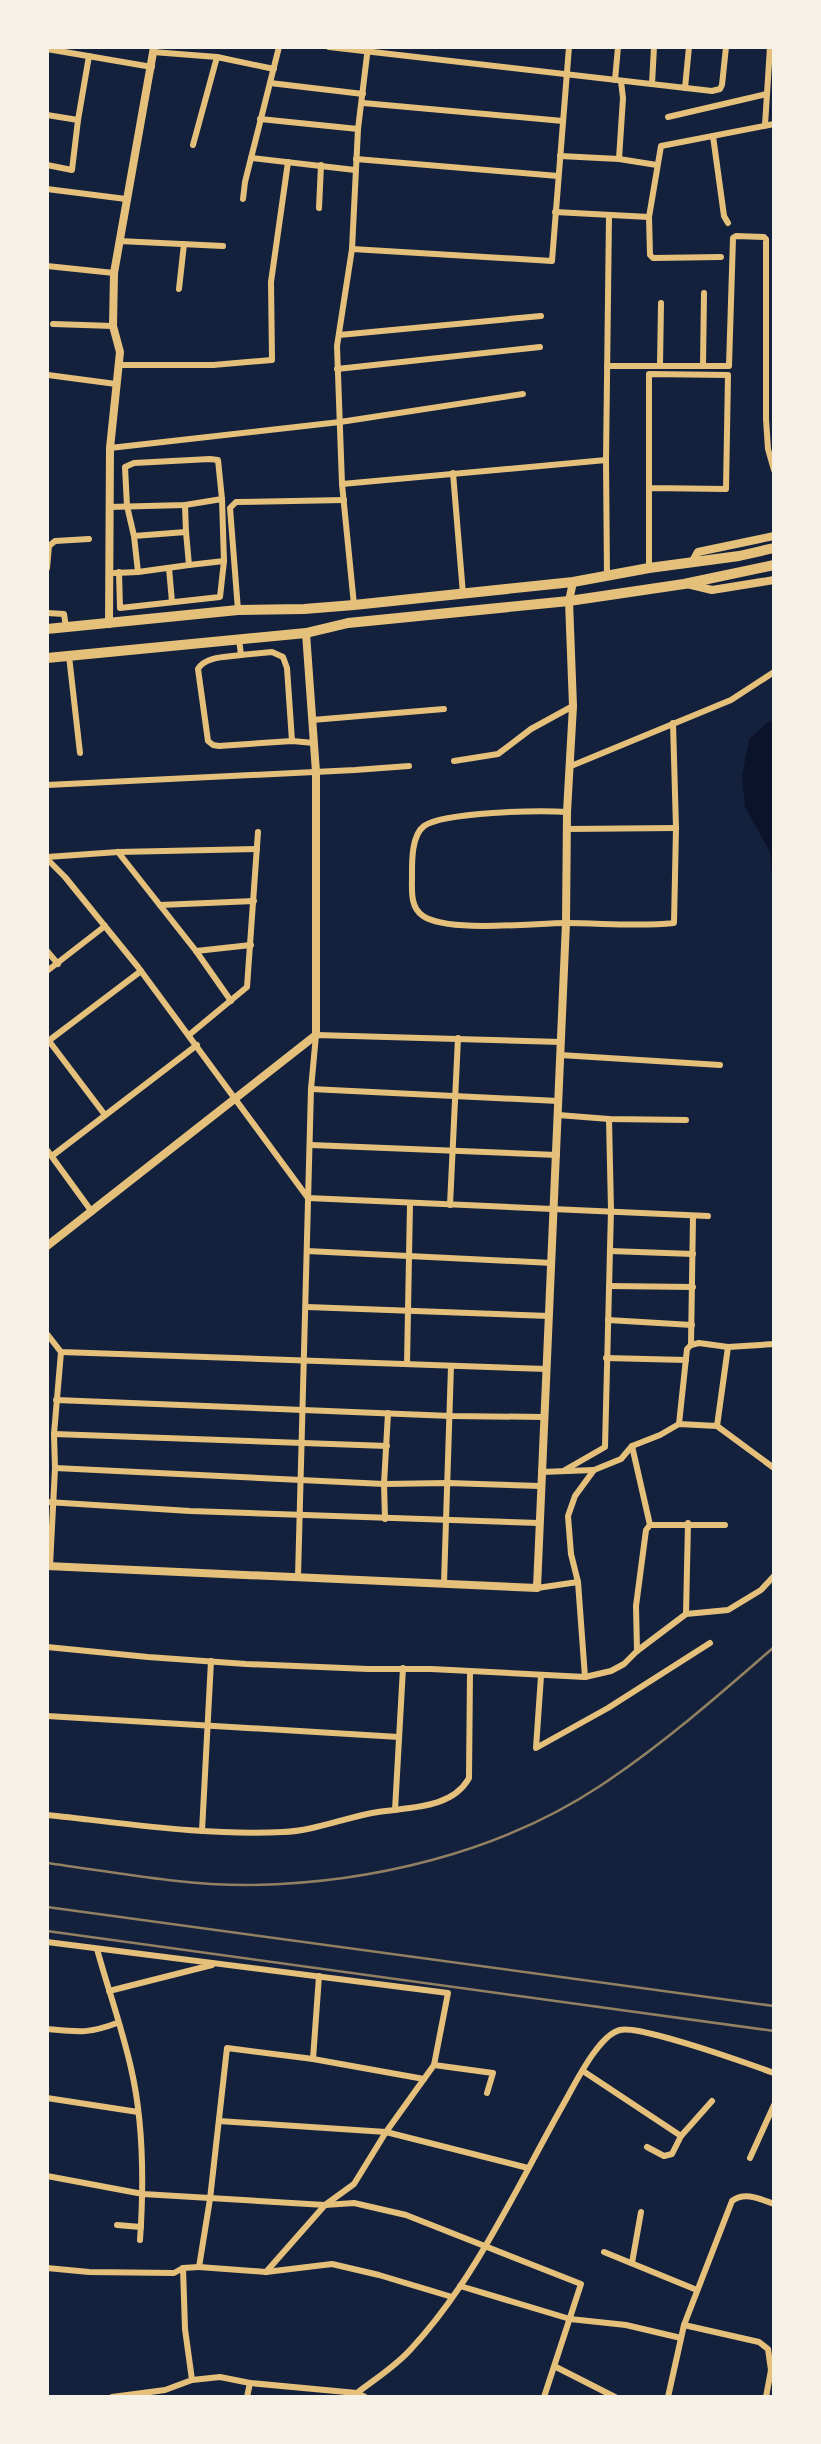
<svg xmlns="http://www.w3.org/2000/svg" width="821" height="2444" viewBox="0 0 821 2444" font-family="Overpass,sans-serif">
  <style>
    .water { fill: #0b132b }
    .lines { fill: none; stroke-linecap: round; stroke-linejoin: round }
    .minor { stroke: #e5c07b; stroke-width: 6 }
    .tertiary { stroke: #e5c07b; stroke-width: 8 }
    .primary { stroke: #e5c07b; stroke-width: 10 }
    .rail { stroke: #918062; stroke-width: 2.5 }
  </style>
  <rect width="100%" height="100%" fill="#14213d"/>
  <!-- water -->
  <polygon class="water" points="774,720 774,898 770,852 745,807 742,776 749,739 767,723"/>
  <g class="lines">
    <!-- minor -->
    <g class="minor">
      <polyline points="329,47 712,91 720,89 722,85 726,47"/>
      <polyline points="47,49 152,67"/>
      <polyline points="153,52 217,57 274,69"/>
      <polyline points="615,80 618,47"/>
      <polyline points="270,83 363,94"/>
      <polyline points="652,84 654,47"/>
      <polyline points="685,88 689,47"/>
      <polyline points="363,103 563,121"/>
      <polyline points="47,115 78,120 72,170 47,165"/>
      <polyline points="668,117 767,94"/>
      <polyline points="260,119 358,129"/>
      <polyline points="78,120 89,56"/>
      <polyline points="765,125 770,47"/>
      <polyline points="713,136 724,216 728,223"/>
      <polyline points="193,145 217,57"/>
      <polyline points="560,156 619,159 657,165"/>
      <polyline points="251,158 355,170"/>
      <polyline points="356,159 558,176"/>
      <polyline points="619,159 623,98 621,81"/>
      <polyline points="47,189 126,199"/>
      <polyline points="243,199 245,182 279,47"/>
      <polyline points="319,208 321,165"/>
      <polyline points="555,212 649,217"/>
      <polyline points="119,241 223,246"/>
      <polyline points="352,249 552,261 569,47"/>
      <polyline points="721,257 653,258 650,255 649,217 661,146 774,124"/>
      <polyline points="47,266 114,273"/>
      <polyline points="179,289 184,244"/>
      <polyline points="53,324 113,326"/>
      <polyline points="339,335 541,316"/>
      <polyline points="118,365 213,365 272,360 271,282 288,162"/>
      <polyline points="660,365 661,303"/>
      <polyline points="607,366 729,366 733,238 736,236 764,237 766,239 766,419 768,449 774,470"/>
      <polyline points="703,366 704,293"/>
      <polyline points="337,369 540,347"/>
      <polyline points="48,375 116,384"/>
      <polyline points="110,448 340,422 523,394"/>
      <polyline points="453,473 463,594"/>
      <polyline points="342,484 606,460"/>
      <polyline points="649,488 726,489 728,375 649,374 649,568"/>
      <polyline points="109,507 185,505 222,499"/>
      <polyline points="134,536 127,506 125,467 134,463 210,459 218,460 222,499 224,561 189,565"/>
      <polyline points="47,568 49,546 55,541 89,539"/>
      <polyline points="169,568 172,602"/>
      <polyline points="119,572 120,608 220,597 224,561"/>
      <polyline points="138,572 189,565 186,532"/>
      <polyline points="115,573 138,572 134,536 186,532 185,505"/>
      <polyline points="607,577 606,460 609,216"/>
      <polyline points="354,605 342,484 337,346 352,249 358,129 368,47"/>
      <polyline points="238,610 230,508 236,502 344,500"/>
      <polyline points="47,613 64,614 66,627"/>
      <path d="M239,639L241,655C228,657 205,656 198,669L208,741L213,745L219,746L292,741L314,743"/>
      <polyline points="241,655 272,652 283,657 287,668 292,741"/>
      <polyline points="69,656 80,753"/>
      <polyline points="312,720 444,709"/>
      <polyline points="454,761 498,754 531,729 573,706"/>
      <polyline points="571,766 731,700 774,672"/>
      <polyline points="47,785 355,770 409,766"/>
      <path d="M567,812C540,810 444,812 424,826C411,836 412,863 412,877C412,891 410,907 423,916C448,933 534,923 566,923C602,923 638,927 674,923L676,828L673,723"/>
      <polyline points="567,829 676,828"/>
      <polyline points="118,852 196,951 231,1001"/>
      <polyline points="47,857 118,852 257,849"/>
      <polyline points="47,859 65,877 138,967 308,1198 708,1216"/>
      <polyline points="160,905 254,901"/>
      <polyline points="47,951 58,964"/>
      <polyline points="196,951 251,945"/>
      <polyline points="47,971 105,926"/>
      <polyline points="189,1035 247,987 258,832"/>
      <polyline points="49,1041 105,1115"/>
      <polyline points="47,1042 141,971"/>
      <polyline points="560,1055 720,1065"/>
      <polyline points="311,1089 558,1101"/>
      <polyline points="558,1115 609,1119 686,1120"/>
      <polyline points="311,1145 557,1155"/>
      <polyline points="47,1150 92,1212"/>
      <polyline points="52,1156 197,1045"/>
      <polyline points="450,1205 458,1038"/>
      <polyline points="307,1251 552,1263"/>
      <polyline points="610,1251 693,1254"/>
      <polyline points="609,1286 693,1287"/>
      <polyline points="307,1307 549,1316"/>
      <polyline points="608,1320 692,1325"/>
      <polyline points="47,1334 61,1352 547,1369"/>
      <polyline points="691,1345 693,1216"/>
      <polyline points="606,1358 686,1360"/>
      <polyline points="407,1364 410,1204"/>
      <polyline points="56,1400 451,1416 543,1417"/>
      <polyline points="679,1424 687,1349 691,1345 699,1343 728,1347 774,1344"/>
      <polyline points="717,1426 728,1347"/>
      <polyline points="54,1434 387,1446"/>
      <polyline points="632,1446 650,1525"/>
      <polyline points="55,1468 384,1484 448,1483 540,1486"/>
      <polyline points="565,1470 605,1447 611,1210 609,1119"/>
      <polyline points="541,1472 594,1470"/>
      <polyline points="47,1502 190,1511 539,1523"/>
      <polyline points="385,1519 384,1484 388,1413"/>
      <polyline points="50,1566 55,1468 54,1434 61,1352"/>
      <polyline points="298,1577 311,1089 316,1035 561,1042"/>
      <polyline points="444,1583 451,1366"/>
      <polyline points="537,1588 578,1582"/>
      <polyline points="686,1614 688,1523"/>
      <polyline points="47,1647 148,1657 246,1664 368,1669 431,1669 585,1677 611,1671 624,1664 637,1651 686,1614 728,1610 761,1590 774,1576"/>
      <polyline points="637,1651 636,1606 646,1530 650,1525 725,1525"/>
      <polyline points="541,1676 536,1748 608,1708 710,1643"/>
      <polyline points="585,1677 578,1582 571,1554 568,1516 575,1496 594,1470 621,1459 632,1446 660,1435 679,1424 717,1426 774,1468"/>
      <polyline points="47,1716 399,1737"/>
      <polyline points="395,1810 403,1668"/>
      <path d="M47,1815C125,1823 204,1836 283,1832C315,1831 346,1817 378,1812C409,1807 452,1809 469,1778L470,1672"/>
      <polyline points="202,1831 211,1661"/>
      <polyline points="47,1942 448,1993 434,2065 386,2132 354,2184 325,2205 266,2272"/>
      <path d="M97,1949C108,1989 122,2028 131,2068C144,2124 144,2183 140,2240"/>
      <polyline points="109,1991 212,1965"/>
      <path d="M47,2029C78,2032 88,2034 117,2023"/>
      <polyline points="313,2059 319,1976"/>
      <polyline points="434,2065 493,2073 487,2093"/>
      <polyline points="583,2071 681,2136 712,2101"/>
      <polyline points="424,2079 313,2059 227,2048 210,2199 199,2267 266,2272 332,2264 379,2275 452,2297"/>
      <polyline points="47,2098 138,2112"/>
      <polyline points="219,2121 386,2132 528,2168"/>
      <polyline points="647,2147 664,2156 672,2154 681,2136"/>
      <polyline points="750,2158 774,2105"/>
      <polyline points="47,2176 143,2194 325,2205 354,2203 406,2215 581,2284 544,2397"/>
      <polyline points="117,2225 141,2227"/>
      <polyline points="604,2252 697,2290"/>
      <polyline points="632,2263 641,2212"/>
      <polyline points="47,2268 89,2272 174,2273 183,2268 199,2267"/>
      <polyline points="183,2268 185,2329 192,2380"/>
      <polyline points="460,2286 570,2319 626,2325 681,2338"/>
      <polyline points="684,2325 759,2342 768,2349 771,2370 766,2397"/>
      <polyline points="556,2367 615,2397"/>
      <polyline points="112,2397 165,2390 192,2380 220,2377 250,2383 357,2393 365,2397"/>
      <polyline points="247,2397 250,2383"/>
      <path d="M356,2397L357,2393C375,2379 396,2366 411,2349C476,2279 516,2188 563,2105C574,2086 598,2035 620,2030C640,2025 749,2064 774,2073"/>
      <path d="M668,2397L684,2325L732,2201C745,2191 760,2199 774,2204"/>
    </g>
    <!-- tertiary -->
    <g class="tertiary">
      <polyline points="692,563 698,552 774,536"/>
      <polyline points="687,584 712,590 774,580"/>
      <polyline points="109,624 110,448 120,352 113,326 114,273 154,47"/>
      <polyline points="47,1246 316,1035 316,772 306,633"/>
      <polyline points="47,1566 537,1588 566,923 567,812 573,706 569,601 573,582"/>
    </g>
    <!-- primary -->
    <g class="primary">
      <polyline points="47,629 238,610 304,609 354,605 573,582 649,568 739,556 774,548"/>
      <polyline points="47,658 306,633 348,623 569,601 684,584 774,565"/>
    </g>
    <!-- rail -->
    <g class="rail">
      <path d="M47,1863C113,1872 181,1885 247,1885C368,1884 499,1853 600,1786C662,1745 719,1695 774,1647"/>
      <polyline points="47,1907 774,2006"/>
      <polyline points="47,1931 774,2031"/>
    </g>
  </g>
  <!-- border -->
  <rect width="821" height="2444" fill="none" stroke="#f6f1e7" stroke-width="98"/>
</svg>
